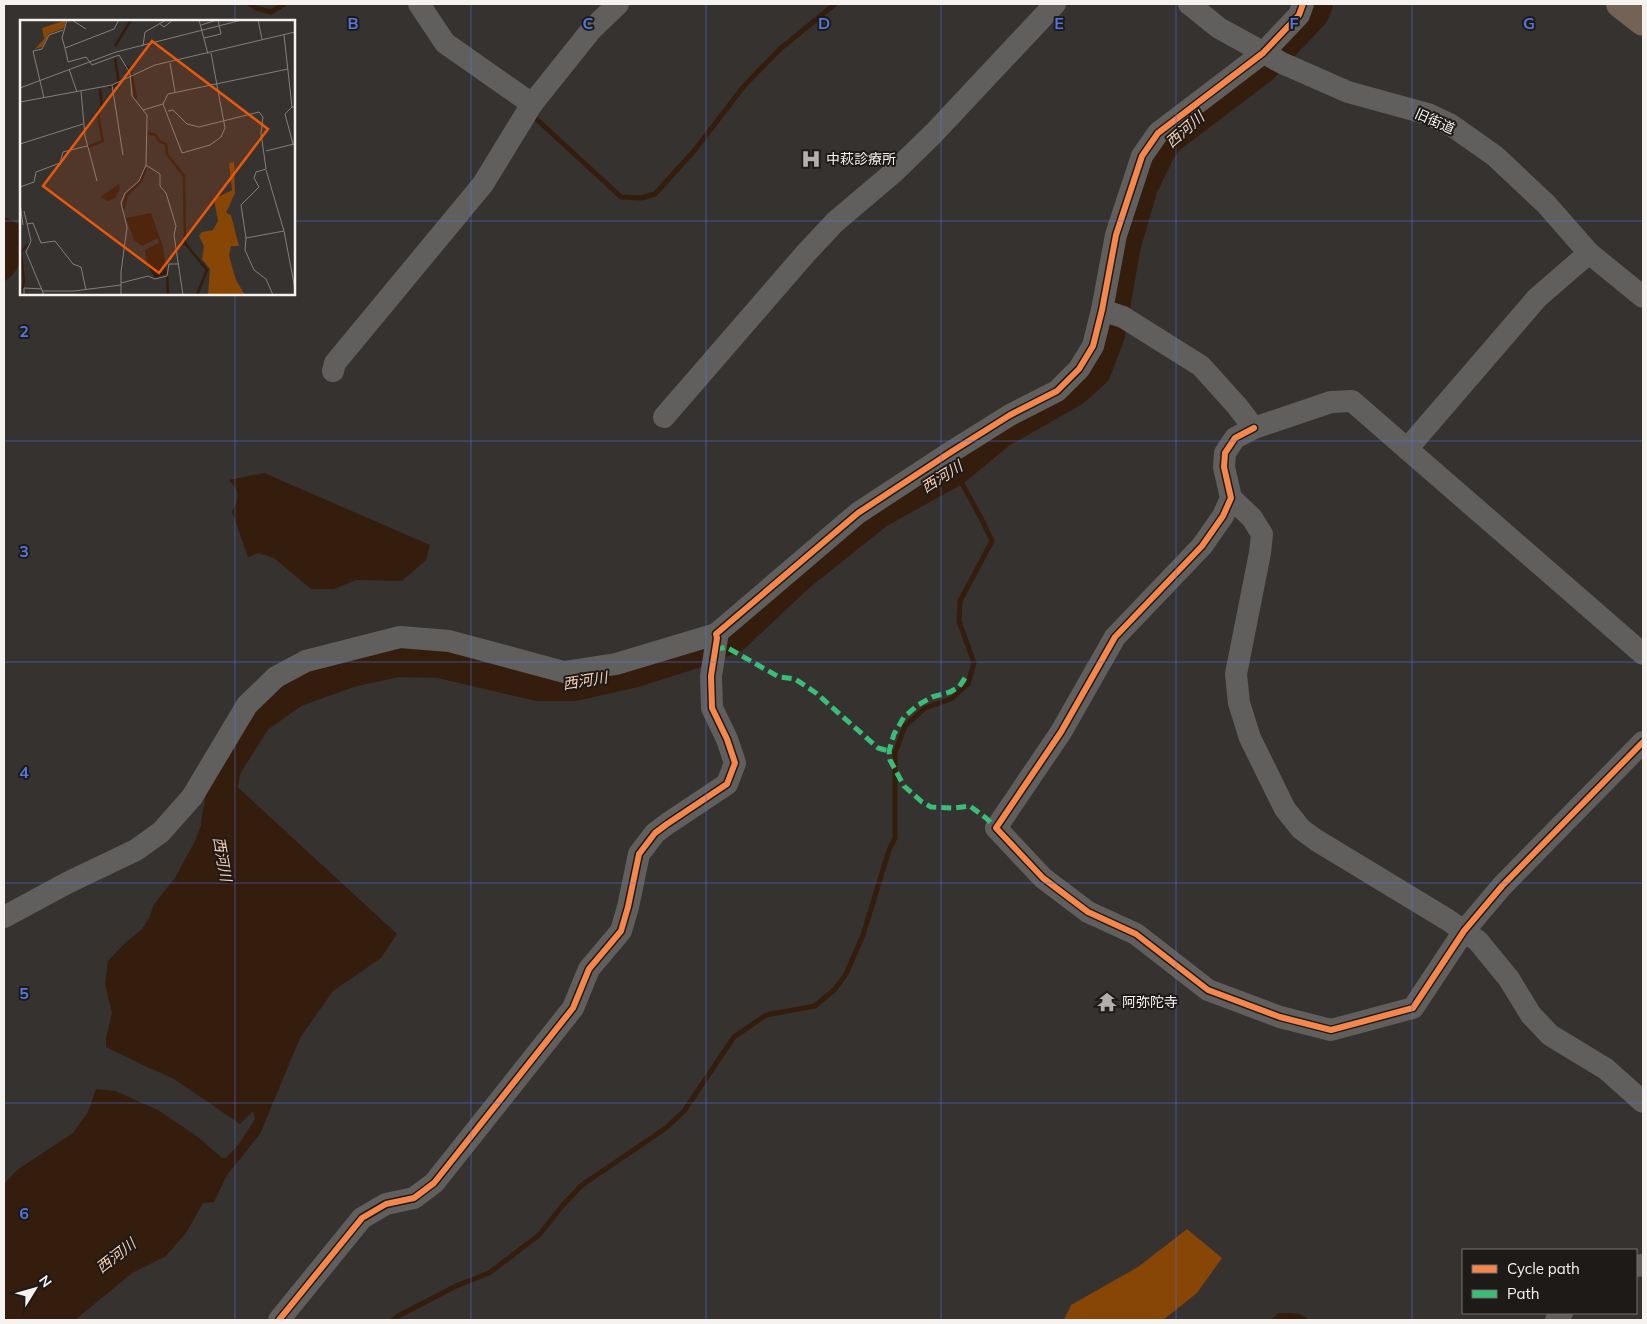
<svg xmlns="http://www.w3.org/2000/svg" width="1647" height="1324" viewBox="0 0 1647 1324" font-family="Mulish,'Noto Sans JP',sans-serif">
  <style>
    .forest { fill: #874506 }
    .water { fill: #351d0d }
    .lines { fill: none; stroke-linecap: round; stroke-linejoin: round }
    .stream { stroke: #351d0d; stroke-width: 5 }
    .river { stroke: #351d0d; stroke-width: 30 }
    .minor { stroke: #615f5d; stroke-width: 22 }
    .highway { stroke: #726356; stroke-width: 28 }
    .quiet { stroke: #3abd76; stroke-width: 5; stroke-dasharray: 10 5; stroke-linecap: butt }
    .cycleway-casing { stroke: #1d1a18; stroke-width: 9 }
    .cycleway { stroke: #f5874c; stroke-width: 6 }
    .grid { fill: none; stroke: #5377de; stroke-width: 1; stroke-opacity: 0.55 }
    .labels { text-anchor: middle; stroke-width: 4; stroke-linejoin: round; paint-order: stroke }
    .street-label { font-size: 14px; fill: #f6f2ef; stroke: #1d1a18 }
    .poi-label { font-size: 14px; fill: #f6f2ef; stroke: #1d1a18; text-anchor: start }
    .water-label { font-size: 15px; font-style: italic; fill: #f8cdb2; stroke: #1d1a18 }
    .inset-river { fill: none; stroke: #351d0d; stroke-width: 2.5 }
    .inset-road { fill: none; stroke: #827f7c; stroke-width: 1 }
    .view { fill: #e8590c; fill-opacity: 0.15; stroke: #e8590c; stroke-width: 2.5 }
    .inset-edge { fill: none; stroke: #f6f2ef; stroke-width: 2.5 }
    .grid-label { font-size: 16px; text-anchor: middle; font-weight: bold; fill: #5377de; stroke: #1d1a18; stroke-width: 4; stroke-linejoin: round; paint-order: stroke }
  </style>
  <rect width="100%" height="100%" fill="#353230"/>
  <!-- forest -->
  <polygon class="forest" points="1187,1229 1222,1258 1197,1293 1163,1320 1064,1320 1071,1305 1138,1267"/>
  <!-- water -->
  <g class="water">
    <path d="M4,217L19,224L21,227C21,252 27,265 4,282Z"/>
    <path d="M264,473L430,545L426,560L402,581L356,580L334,589H311L274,558L259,553L248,557L232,512C239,496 241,494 229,480Z"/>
    <polygon points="231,781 397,934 381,958 333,991 300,1038 260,1134 227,1175 214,1202 203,1203 186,1233 166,1256 132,1273 75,1320 4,1320 4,1184 17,1170 73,1133 88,1112 96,1089 115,1091 158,1110 198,1137 222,1158 226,1158 239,1144 255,1119 253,1111 240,1124 174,1079 145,1066 106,1047 106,1038 112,1013 105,985 108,961 124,944 142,929 149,918 154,904 175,878 195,841 205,815 205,805 223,782"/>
    <path d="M1279,1313C1290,1313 1301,1312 1309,1320H1270Z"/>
  </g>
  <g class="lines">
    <!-- stream -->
    <g class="stream">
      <polyline points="250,4 256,8 271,12 284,4"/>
      <polyline points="532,115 621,197 641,198 655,194 694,151 744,86 780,49 835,4"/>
      <polyline points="393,1320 400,1315 456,1286 489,1273 539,1235 563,1205 582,1185 666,1128 684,1111 734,1037 766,1015 815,1006 835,989 846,974 863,935 889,850 895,838 895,753 905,726 925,708 951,699 968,684 974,663 959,621 960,601 992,541 981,518 955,471"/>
    </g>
    <!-- river -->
    <polyline class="river" points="216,823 226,768 257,719 295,692 351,672 397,662 439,663 538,686 574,686 636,672 693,654 735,637 800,576 879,513 955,471 1001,433 1075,391 1096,372 1110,335 1126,245 1143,187 1159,154 1168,140 1262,69 1314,14 1318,4"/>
    <!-- minor -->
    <g class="minor">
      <polyline points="419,4 445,43 532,104"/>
      <polyline points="1189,4 1219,28 1282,63 1348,92 1428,114 1451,125 1495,156 1546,204 1589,253 1643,297"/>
      <polyline points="1102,310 1123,317 1201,366 1237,406 1254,428 1331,402 1352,401 1643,654"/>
      <polyline points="333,371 335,363 483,184 532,104 592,29 618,4"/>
      <polyline points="664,417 806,253 835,222 894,172 934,133 1055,4"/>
      <polyline points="1254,428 1235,438 1225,453 1224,467 1231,498 1223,516 1202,546 1115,637 1061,732 996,828 1043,878 1088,912 1136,934 1208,990 1280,1017 1331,1030 1413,1008 1464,931 1502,886 1643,742"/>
      <polyline points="1407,449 1537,298 1589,253"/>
      <polyline points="1231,498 1252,518 1262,534 1260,553 1236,674 1239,703 1250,738 1285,809 1301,829 1316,840 1448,920 1478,941 1509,979 1531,1015 1550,1035 1606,1069 1643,1102"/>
      <polyline points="4,917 67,883 136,850 161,832 192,797 247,705 276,677 306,661 400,637 449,641 564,672 616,664 716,634"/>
      <polyline points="1636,1266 1643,1265"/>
      <polyline points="279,1320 362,1218 386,1204 414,1198 434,1183 573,1008 589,969 621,931 628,907 639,854 655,833 667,824 727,784 735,763 727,739 712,708 711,676 717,638 716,634 858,513 951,452 1010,415 1057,391 1079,369 1093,346 1102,310 1116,235 1142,156 1158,133 1263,53 1299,15 1303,4"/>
      <polyline points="1556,1320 1562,1313"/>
    </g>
    <!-- highway -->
    <polyline class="highway" points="1620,4 1643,22"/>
    <!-- quiet -->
    <g class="quiet">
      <polyline points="715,650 726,647 779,677 795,679 816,693 878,748 889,751"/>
      <polyline points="965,678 959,687 950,692 932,697 918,705 904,717 894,734 889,751 890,760 904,786 922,802 931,807 954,808 970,806 986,818 996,828"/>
    </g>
    <defs>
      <g id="cycleway">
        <polyline points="1254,428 1235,438 1225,453 1224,467 1231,498 1223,516 1202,546 1115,637 1061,732 996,828 1043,878 1088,912 1136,934 1208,990 1280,1017 1331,1030 1413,1008 1464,931 1502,886 1643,742"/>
        <polyline points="279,1320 362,1218 386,1204 414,1198 434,1183 573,1008 589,969 621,931 628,907 639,854 655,833 667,824 727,784 735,763 727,739 712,708 711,676 717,638 716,634 858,513 951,452 1010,415 1057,391 1079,369 1093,346 1102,310 1116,235 1142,156 1158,133 1263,53 1299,15 1303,4"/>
      </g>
    </defs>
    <!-- cycleway casing -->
    <use href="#cycleway" class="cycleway-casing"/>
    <!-- cycleway -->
    <use href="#cycleway" class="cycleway"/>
  </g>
  <!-- grid -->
  <path class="grid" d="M235,4V21M471,4V1320M706,4V1320M941,4V1320M1176,4V1320M1412,4V1320M4,221H21M294,221H1643M235,294V1320M4,441H1643M4,662H1643M4,883H1643M4,1103H1643"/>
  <!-- icons -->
  <defs>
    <symbol id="hospital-bare" viewBox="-9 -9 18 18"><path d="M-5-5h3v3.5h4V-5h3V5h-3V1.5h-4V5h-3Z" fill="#b2afac" stroke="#1d1a18" stroke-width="2.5" paint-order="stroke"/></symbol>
    <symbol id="temple-bare" viewBox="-9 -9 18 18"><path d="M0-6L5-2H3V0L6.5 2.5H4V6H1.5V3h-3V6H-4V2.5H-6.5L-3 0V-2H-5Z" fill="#b2afac" stroke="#1d1a18" stroke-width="2.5" paint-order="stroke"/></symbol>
  </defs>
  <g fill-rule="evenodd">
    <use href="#hospital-bare" x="797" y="145" width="28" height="28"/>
    <use href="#temple-bare" x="1093" y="988" width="28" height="28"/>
  </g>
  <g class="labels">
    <!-- street labels -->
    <g class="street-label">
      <text transform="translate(1435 121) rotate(24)" y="5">旧街道</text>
    </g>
    <!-- poi labels -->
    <g class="poi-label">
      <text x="826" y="164">中萩診療所</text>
      <text x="1122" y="1007">阿弥陀寺</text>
    </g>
    <!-- water labels -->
    <g class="water-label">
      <text transform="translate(1185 130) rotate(-41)" y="5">西河川</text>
      <text transform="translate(942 477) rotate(-32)" y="5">西河川</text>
      <text transform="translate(585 681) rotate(-9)" y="5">西河川</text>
      <text transform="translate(222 859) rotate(80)" y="5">西河川</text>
      <text transform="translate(116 1256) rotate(-38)" y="5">西河川</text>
    </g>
  </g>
  <!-- overview -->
  <g transform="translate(20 20)">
    <rect width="275" height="275" fill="#353230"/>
    <path d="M46,0L44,8L29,14L22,27L15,29L24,19L22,8ZM214,142L215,173L206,193L211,195L219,226H211L209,236L216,260L225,275H188L190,249L182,239L184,226L179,216L182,212L193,210L198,201L194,179L212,170L209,143Z" fill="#874506"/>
    <path d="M99,164L100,169L95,178L88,181L80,177ZM131,193L143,227L147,254L135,258L127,245L125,230L139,223L138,218L122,226L114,220L106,198Z" fill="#351d0d"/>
    <path class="inset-river" d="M95,26L111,0M106,46L111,51L116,79M88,67L99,64L95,38M128,113L136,115L139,121L146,124L147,134L164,156L165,223L187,250L177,275M68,127L83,121L79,101L78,91L82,88L80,69M103,190L107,175L121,161L126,148M147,255L148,275M0,275L4,262L1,232L8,224"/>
    <path class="inset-road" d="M52,0L66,9M99,0L94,9L45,28L47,37L48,42L66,37L72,45L99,35L110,53L112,76L127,95L126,145L140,154V166L146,173L156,206L154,215L163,275M179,0L188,34M238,0L242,19M140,4L144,7L153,0M181,5L197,0M264,15L272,87H275M184,18L201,14L198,0M123,26L125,12L146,0M45,28L42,18L47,0M150,43L155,72M49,49L57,72M92,65L103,135M0,68L96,32L222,0M61,71L65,116L77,161M24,78L13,31L22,29L29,15L43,10M0,82L92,65L135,45L275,12M143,84L162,133L190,125L201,117L205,108L191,33M272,87L265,94L273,124M123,90L143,84L148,74L268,49M148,91L153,90L167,104L179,107L239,92L243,97L241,113L246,149L236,152L234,158L239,167L221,185L226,218M0,124L63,104M246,131L274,124M246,150L264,211L226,218L225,230L234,250L246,259L253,275M0,167L14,162L16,152L40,143L43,132L67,126M0,183L3,205M4,191L11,221L6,232L24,275M7,204L13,203L21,223L35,221L53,244L61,247L66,270M264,211L275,269M101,263L128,256L135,259L147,256L149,244H159M22,271H54L101,265M4,275V268L22,269M101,275V252L107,207L101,183L105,173L119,161L126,145"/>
    <path class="view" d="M132,21L248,109L139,253L23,166Z"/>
    <rect width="275" height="275" class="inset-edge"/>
  </g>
  <g class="grid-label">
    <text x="353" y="29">B</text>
    <text x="588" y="29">C</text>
    <text x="824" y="29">D</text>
    <text x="1059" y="29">E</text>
    <text x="1294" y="29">F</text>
    <text x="1529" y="29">G</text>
    <text x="24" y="337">2</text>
    <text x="24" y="557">3</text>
    <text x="24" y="778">4</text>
    <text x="24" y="999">5</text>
    <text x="24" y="1219">6</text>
  </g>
  <!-- border -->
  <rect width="1647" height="1324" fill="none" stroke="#f6f2ef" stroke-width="10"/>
  <!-- legend -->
  <rect x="1462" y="1249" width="175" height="65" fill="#1d1a18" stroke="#74706e"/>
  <rect x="1472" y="1265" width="25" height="8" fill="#f5874c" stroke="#74706e"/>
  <text x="1507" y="1274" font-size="15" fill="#f6f2ef">Cycle path</text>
  <rect x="1472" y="1290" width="25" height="8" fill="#3abd76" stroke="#74706e"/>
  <text x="1507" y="1299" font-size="15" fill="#f6f2ef">Path</text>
  <!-- north arrow -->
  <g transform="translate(35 1289) rotate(53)" stroke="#1d1a18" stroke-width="4" paint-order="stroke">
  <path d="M0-4L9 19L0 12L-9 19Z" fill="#f6f2ef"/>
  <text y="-8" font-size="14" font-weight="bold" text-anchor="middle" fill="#f6f2ef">N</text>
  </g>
</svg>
